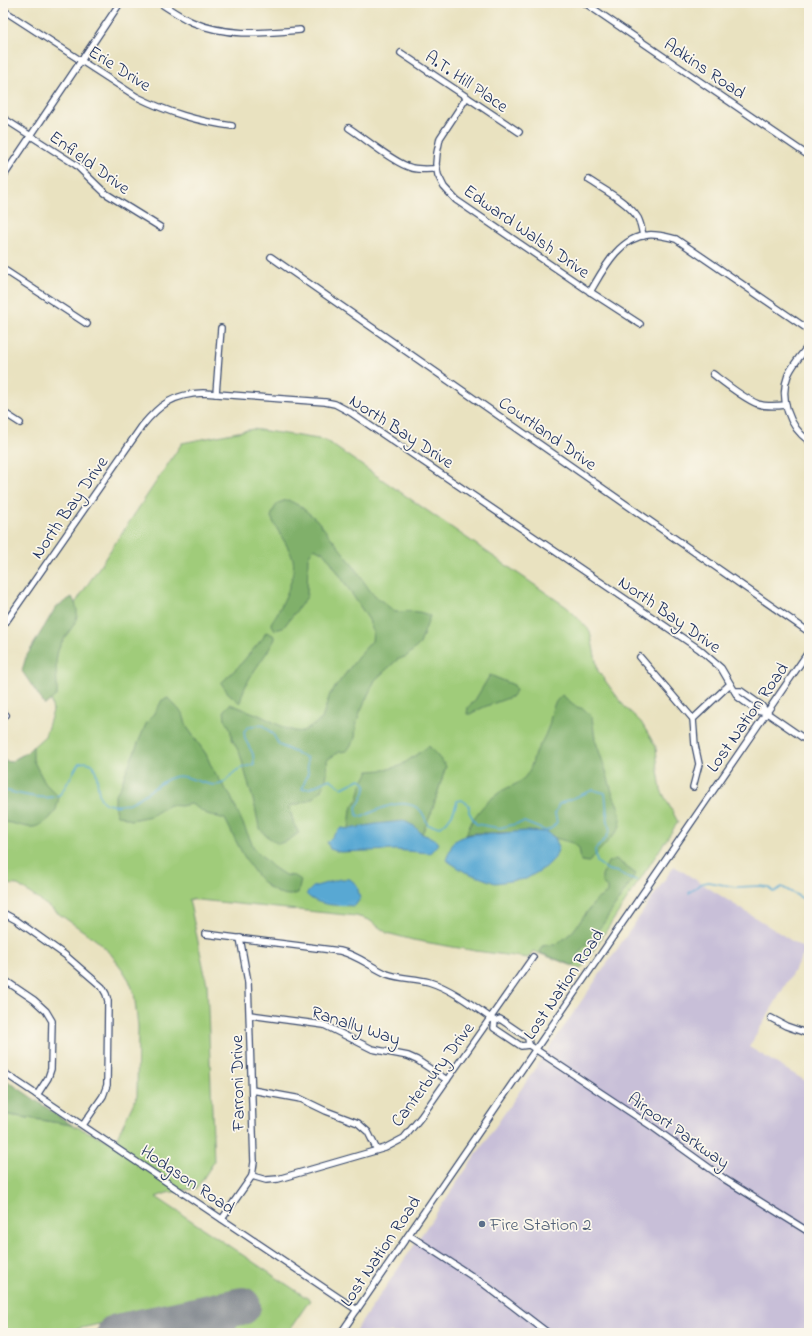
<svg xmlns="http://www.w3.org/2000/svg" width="812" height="1336" viewBox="0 0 812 1336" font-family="'Indie Flower',sans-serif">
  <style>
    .industrial { fill: #c8bfd8 }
    .green { fill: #a0cc7a; stroke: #5e7e6c }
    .forest { fill: #80b06a; stroke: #4e7064 }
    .water { fill: #58a8d3; stroke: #3a6c98 }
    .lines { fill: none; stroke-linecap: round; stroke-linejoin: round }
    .stream { stroke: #58a8d3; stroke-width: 1.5 }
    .taxiway { stroke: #82888f; stroke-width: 15 }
    .runway { stroke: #82888f; stroke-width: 38 }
    .minor-casing { stroke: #3a4a6d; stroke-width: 8 }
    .minor { stroke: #fff; stroke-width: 5.5 }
    .service-dot { fill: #5c6f8a; stroke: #fbf7ec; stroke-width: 1.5 }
    .labels { text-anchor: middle; stroke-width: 3.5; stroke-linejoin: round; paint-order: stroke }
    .street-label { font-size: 18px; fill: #1b2f5e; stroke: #fbf7ec }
    .service-label { font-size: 18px; fill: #4e5e75; stroke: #fbf7ec; text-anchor: start }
  </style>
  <rect width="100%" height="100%" fill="#fbf7ec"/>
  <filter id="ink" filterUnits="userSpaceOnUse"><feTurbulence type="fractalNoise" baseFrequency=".025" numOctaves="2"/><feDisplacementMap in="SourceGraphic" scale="8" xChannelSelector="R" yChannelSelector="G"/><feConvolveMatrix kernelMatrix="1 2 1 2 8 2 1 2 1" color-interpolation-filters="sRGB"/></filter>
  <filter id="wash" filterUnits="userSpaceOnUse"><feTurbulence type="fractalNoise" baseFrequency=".012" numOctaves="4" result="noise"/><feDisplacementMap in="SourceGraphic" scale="16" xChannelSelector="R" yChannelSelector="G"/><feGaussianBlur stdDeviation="0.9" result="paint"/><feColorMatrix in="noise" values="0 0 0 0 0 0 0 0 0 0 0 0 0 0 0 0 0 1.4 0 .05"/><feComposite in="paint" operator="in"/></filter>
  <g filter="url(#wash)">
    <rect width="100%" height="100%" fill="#e9e2c0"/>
    <!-- industrial -->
    <polygon class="industrial" points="674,866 806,950 749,1047 809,1083 809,1333 354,1333"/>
    <!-- green -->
    <polygon class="green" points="253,429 325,440 568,608 590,631 598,671 624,706 641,722 656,747 658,770 661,790 678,822 581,969 533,951 528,958 476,951 413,940 387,933 369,920 356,916 189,899 207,984 214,1162 197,1188 167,1193 156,1197 310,1300 287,1333 117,1333 112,1321 60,1333 3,1333 3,1114 72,1125 114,1143 137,1096 138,1026 134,993 129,980 122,969 110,953 96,940 18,885 3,884 3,760 10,762 26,753 45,736 53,711 49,692 34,665 182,443"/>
    <!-- forest -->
    <g class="forest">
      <path d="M288,500L300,506L317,520L349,560L371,592L395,612C408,611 419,610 430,616L420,644L407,656L397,660L375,680L360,712L356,726L355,739L347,751L339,752L327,760C330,788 316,802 289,806L294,824L299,833L287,841L278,844L265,835L259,827L255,807L240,754L232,739L230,728L225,719L224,710L230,704L259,715L287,729L300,732L309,728L322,719L330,694L362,652L372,641L373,632L369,620L331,562L324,553L314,548L308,557L307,597L283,628L275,630L271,623C281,609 299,573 292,556C286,542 277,531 271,517C275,506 276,502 288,500Z"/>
      <path d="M72,597C87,623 65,629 58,651C54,664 58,681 57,695L45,705L22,671L26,657L56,607Z"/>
      <path d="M266,632L273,635L275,639C264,660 244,679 240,703L228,693L221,683L239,666L263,638Z"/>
      <polygon points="490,675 514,685 516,691 511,697 484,707 470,714 467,714 468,707 475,700"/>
      <path d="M562,695L577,707L584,709L592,717L595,739L606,771L613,795L619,808L621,820L619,829L589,862L581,861L579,848L573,843L555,838L547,832L473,833L466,835C471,818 485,802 500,792C512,784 520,786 529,771C532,765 533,759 535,753C540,745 545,737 548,728C553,714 549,707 562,695Z"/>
      <path d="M168,698L183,714L187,727L206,754L212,768L231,797L254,848L273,867L285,875L295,876L301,880L298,893C295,894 292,895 289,895C258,895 237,842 225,819L207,814L191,804L181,806L169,805L151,816L131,820L117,815L115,810V795L121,786L125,774L146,724L159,706L162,700Z"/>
      <path d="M33,746V760L45,783L59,797C58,801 57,806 56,810C51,819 39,829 28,827C19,826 12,822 3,822V760L10,762L26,753Z"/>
      <polygon points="429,746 446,766 432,811 422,834 414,826 349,829 351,809 358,799 361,786 369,771 384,770 400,766"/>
      <polygon points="616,859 636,874 603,924 581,950 574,966 540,953 542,946 559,943 573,931 596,900 607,893 607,888 602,882 602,875 608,862"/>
      <polygon points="3,1078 72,1125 3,1114"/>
    </g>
    <!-- water -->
    <g class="water">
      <polygon points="404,821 414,826 422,834 435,839 438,844 430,853 395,850 340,852 330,849 327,842 341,828 349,829 376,824"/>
      <path d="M526,831L547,832L555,838L559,847L555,858L546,867L526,879L495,883L465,872L446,860L453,842C470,832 475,834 493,834C504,833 515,832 526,831Z"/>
      <path d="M340,879H350L357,885L360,899L355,906C338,905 318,907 306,894L313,887Z"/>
    </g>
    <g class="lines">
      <!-- stream -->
      <g class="stream">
        <path d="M3,790C16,793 47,802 59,795C64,791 74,770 79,763C108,756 89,798 107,804C135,812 150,785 173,777C184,773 202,785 215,785C227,785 230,774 239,769C244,767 249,766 254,764L253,754L245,739L244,731L250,726L263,725L273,734L279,745L307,758L308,773L302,789L310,788L330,779L342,788L360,779L366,784C365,793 362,800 356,807L357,815L362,817C378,809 406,795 421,811C424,815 426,821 428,825L441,827C450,820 454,813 457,801L462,800L469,805V812L476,824L499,828L524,822L546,831L552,828L557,822L555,814L559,804L593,790L605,793C607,806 606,818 610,830L606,838L595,850L597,862L608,870L618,872L630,879L637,880"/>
        <polyline points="689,893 700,884 708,882 736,887 760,886 768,887 774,892 782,887 809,902"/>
      </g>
      <!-- taxiway -->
      <polyline class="taxiway" points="223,1333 242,1306"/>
      <!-- runway -->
      <polyline class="runway" points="116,1333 242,1306"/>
    </g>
  </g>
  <g filter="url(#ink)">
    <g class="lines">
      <defs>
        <g id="minor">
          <path d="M160,3C171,10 181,17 192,22C227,37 263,33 300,30"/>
          <polyline points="585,3 809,156"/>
          <path d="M3,10L137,97C170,113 196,121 232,126"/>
          <polyline points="401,53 519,132"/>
          <polyline points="467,97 440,138 437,153 436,164 438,175 444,187 456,200 586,289 640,324"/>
          <polyline points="3,118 76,165 105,193 160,227"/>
          <path d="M349,128C366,139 394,163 412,168C420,170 429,169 437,169"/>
          <polyline points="3,177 120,3"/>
          <path d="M589,180C604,190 628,202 638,218C641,224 642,230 643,236"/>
          <polyline points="271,257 809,632"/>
          <polyline points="3,269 87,324"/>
          <path d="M590,292C603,270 619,237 648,235C657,234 667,237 676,239L809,330"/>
          <path d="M809,345C802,354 793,364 788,375C779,398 789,427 809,441"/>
          <path d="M713,374C726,384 743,398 758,404C767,407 777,406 786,405"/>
          <polyline points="216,394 221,328"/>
          <polyline points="3,412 20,423"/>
          <path d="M3,626L142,426C160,404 174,394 203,393L325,402L335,404L350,412L699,649L721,668L738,697L757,711L767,713"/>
          <polyline points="640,657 693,719 695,745 699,764 693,787"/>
          <polyline points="735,691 741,691 761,705 767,713 809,742"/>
          <polyline points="3,712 6,715"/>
          <polyline points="693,719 730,684"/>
          <polyline points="3,913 16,920 65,955 102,987 106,994 108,1001 107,1085 103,1096 83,1125"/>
          <path d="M205,934L340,951C357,955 371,967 387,974C401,979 415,978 429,982C452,989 475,1007 495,1021"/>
          <polyline points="3,979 34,1000 46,1011 52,1021 51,1069 48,1078 37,1095"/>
          <polyline points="250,1015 324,1025 372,1049 408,1056 417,1060 447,1080"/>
          <polyline points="771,1018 786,1026 809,1034"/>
          <polygon points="500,1019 528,1038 529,1045 521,1046 494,1028 495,1021"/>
          <polyline points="529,1045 654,1128 726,1180 809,1232"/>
          <polyline points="3,1072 357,1310"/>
          <polyline points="252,1090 301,1099 326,1111 358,1123 368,1132 377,1150"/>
          <polyline points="252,1176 266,1180 278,1179 385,1148 404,1138 421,1117 533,957"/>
          <polyline points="222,1219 252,1176 254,1162 248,982 240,938"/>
          <polyline points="409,1235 484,1284 548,1333"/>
          <polyline points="341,1333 809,651"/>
        </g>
      </defs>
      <!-- minor casing -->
      <use href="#minor" class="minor-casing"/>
      <!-- minor -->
      <use href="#minor" class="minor"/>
    </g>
  </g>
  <!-- markers -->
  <circle class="service-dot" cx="482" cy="1224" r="4"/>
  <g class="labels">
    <!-- street labels -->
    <g class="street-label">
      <text transform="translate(120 68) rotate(32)" y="6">Erie Drive</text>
      <text transform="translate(705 68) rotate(34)" y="6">Adkins Road</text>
      <text transform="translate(467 81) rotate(34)" y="6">A.T. Hill Place</text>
      <text transform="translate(90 162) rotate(36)" y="6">Enfield Drive</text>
      <text transform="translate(527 231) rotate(35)" y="6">Edward Walsh Drive</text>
      <text transform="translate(402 431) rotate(33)" y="6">North Bay Drive</text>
      <text transform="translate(548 433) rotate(35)" y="6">Courtland Drive</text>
      <text transform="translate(69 507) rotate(-55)" y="6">North Bay Drive</text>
      <text transform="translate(670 614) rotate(35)" y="6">North Bay Drive</text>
      <text transform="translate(747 717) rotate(-55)" y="6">Lost Nation Road</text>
      <text transform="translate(563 984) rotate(-56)" y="6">Lost Nation Road</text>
      <text transform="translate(356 1025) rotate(18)" y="6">Ranally Way</text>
      <text transform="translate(432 1074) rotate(-53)" y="6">Canterbury Drive</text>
      <text transform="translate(237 1083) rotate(-91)" y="6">Farroni Drive</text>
      <text transform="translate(679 1130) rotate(35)" y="6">Airport Parkway</text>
      <text transform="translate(188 1179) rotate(34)" y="6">Hodgson Road</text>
      <text transform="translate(380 1251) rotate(-56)" y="6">Lost Nation Road</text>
    </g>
    <!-- service labels -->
    <g class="service-label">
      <text x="490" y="1230">Fire Station 2</text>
    </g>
  </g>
  <!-- margin -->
  <rect width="812" height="1336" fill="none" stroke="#fbf7ec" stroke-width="16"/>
</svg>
